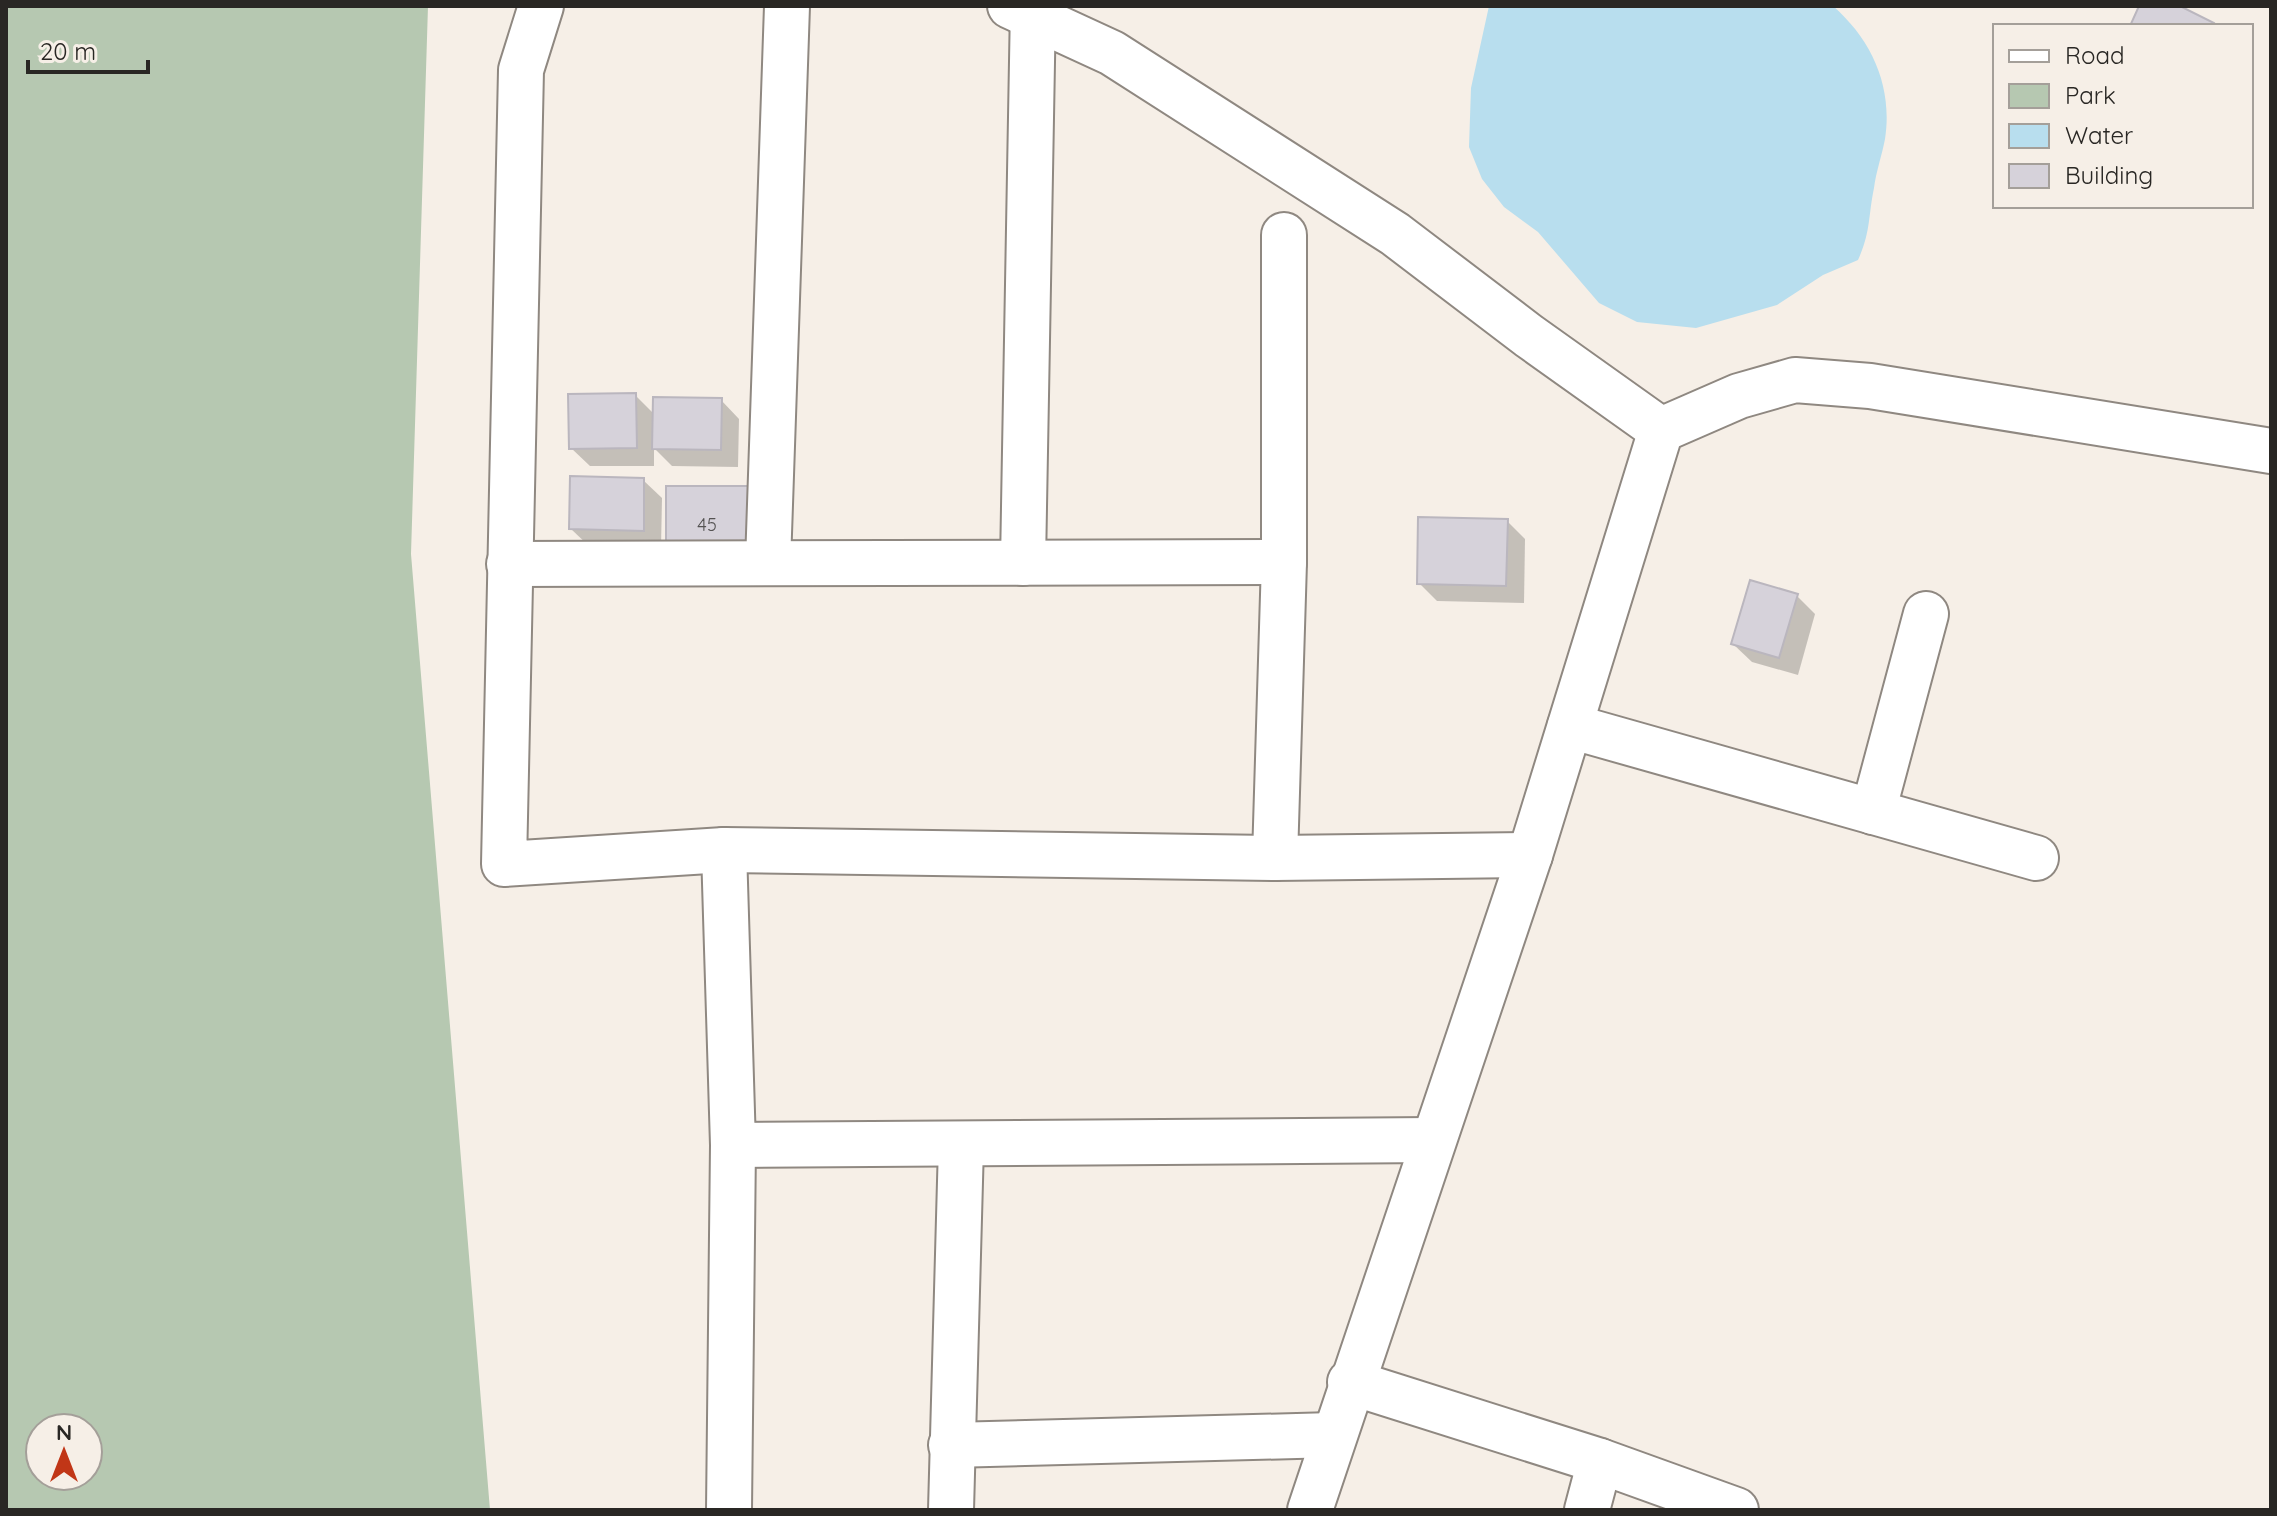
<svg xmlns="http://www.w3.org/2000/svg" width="2277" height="1516" viewBox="0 0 2277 1516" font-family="Quicksand,sans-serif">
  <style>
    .green { fill: #b6c8b1; fill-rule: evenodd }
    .water { fill: #b8deee }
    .shadow { fill: #0003 }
    .building { fill: #d6d2da; stroke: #bab6be; stroke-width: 2 }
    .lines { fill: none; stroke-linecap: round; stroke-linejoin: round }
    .minor-casing { stroke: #8f8881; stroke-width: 48 }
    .minor { stroke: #fff; stroke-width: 44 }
    .labels { text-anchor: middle; stroke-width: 6; stroke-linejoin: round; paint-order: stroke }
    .number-label { font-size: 18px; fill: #545252 }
  </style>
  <rect width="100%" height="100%" fill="#f6efe7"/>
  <!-- green -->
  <path class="green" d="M6,6H428L411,554L490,1510H6ZM40,1428H88V1476H40Z"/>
  <!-- water -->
  <path class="water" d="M1489,6H1833C1872,40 1893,87 1885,139C1882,155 1876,172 1874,188C1868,217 1871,231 1858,260L1823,275L1777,305L1696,328L1637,322L1599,303L1538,232L1504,207L1482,179L1469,147L1471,88Z"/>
  <!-- shadow -->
  <g class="shadow">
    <polygon points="635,395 655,415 721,400 739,419 738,467 672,466 654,448 654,466 590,466 571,448"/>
    <polygon points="643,480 662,498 661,548 590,547 571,529"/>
    <polygon points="1507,521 1525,539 1524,603 1437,601 1419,583"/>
    <polygon points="1797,596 1815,614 1798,675 1752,662 1733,644"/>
  </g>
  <!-- building -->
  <g class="building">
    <polygon points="2139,6 2180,6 2214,23 2213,26 2130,26"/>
    <polygon points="636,393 637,448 569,449 568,394"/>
    <polygon points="653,397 722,398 721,450 652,449"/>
    <polygon points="570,476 644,478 644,531 569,529"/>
    <polygon points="666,486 748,486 748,544 666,545"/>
    <polygon points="1418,517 1508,519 1506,586 1417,584"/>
    <polygon points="1750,580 1798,594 1779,658 1731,644"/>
  </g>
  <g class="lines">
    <defs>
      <g id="minor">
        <polyline points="541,6 521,70 504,864 724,850 1275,858 1530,855"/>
        <polyline points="1010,6 1112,53 1395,234 1529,336 1661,430"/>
        <polyline points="768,563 787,6"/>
        <polyline points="1023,563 1033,6"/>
        <polyline points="509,564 1284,562"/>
        <polyline points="1570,726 2036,858"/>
        <polyline points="1873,812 1926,614"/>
        <polyline points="724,850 733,1145 1433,1140"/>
        <polyline points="1275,858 1284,562 1284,235"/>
        <polyline points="1350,1382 1600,1461 1736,1510"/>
        <polyline points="951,1445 1333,1435"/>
        <polyline points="729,1510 733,1145"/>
        <polyline points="951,1510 961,1145"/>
        <polyline points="1310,1510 1530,855 1661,430 1739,396 1795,380 1870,386 2271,451"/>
        <polyline points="1587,1510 1600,1461"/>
      </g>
    </defs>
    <!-- minor casing -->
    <use href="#minor" class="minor-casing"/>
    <!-- minor -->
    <use href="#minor" class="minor"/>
  </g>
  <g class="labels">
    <!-- number labels -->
    <g class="number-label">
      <text x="707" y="531">45</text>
    </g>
  </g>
  <!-- border -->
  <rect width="2277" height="1516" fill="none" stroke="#292724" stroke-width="16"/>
  <!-- legend -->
  <rect x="1993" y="24" width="260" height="184" fill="#f6efe7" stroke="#a49f99" stroke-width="2"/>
  <rect x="2009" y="50" width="40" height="12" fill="#ffffff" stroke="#a49f99" stroke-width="2"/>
  <text x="2065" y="64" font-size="24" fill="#292724">Road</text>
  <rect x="2009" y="84" width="40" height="24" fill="#b6c8b1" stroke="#a49f99" stroke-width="2"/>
  <text x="2065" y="104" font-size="24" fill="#292724">Park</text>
  <rect x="2009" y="124" width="40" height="24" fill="#b8deee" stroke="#a49f99" stroke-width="2"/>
  <text x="2065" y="144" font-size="24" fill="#292724">Water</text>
  <rect x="2009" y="164" width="40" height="24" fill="#d6d2da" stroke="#a49f99" stroke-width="2"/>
  <text x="2065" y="184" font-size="24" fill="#292724">Building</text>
  <!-- north arrow -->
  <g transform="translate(64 1452)"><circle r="38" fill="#f6efe7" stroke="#a49f99" stroke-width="2"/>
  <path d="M0-6L14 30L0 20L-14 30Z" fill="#c13617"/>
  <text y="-12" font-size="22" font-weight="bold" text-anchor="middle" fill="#292724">N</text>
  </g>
  <!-- scale -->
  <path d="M28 60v12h120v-12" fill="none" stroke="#292724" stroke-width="4"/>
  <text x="40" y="60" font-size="24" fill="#292724" stroke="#f6efe7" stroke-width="6" paint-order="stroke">20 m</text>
</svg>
